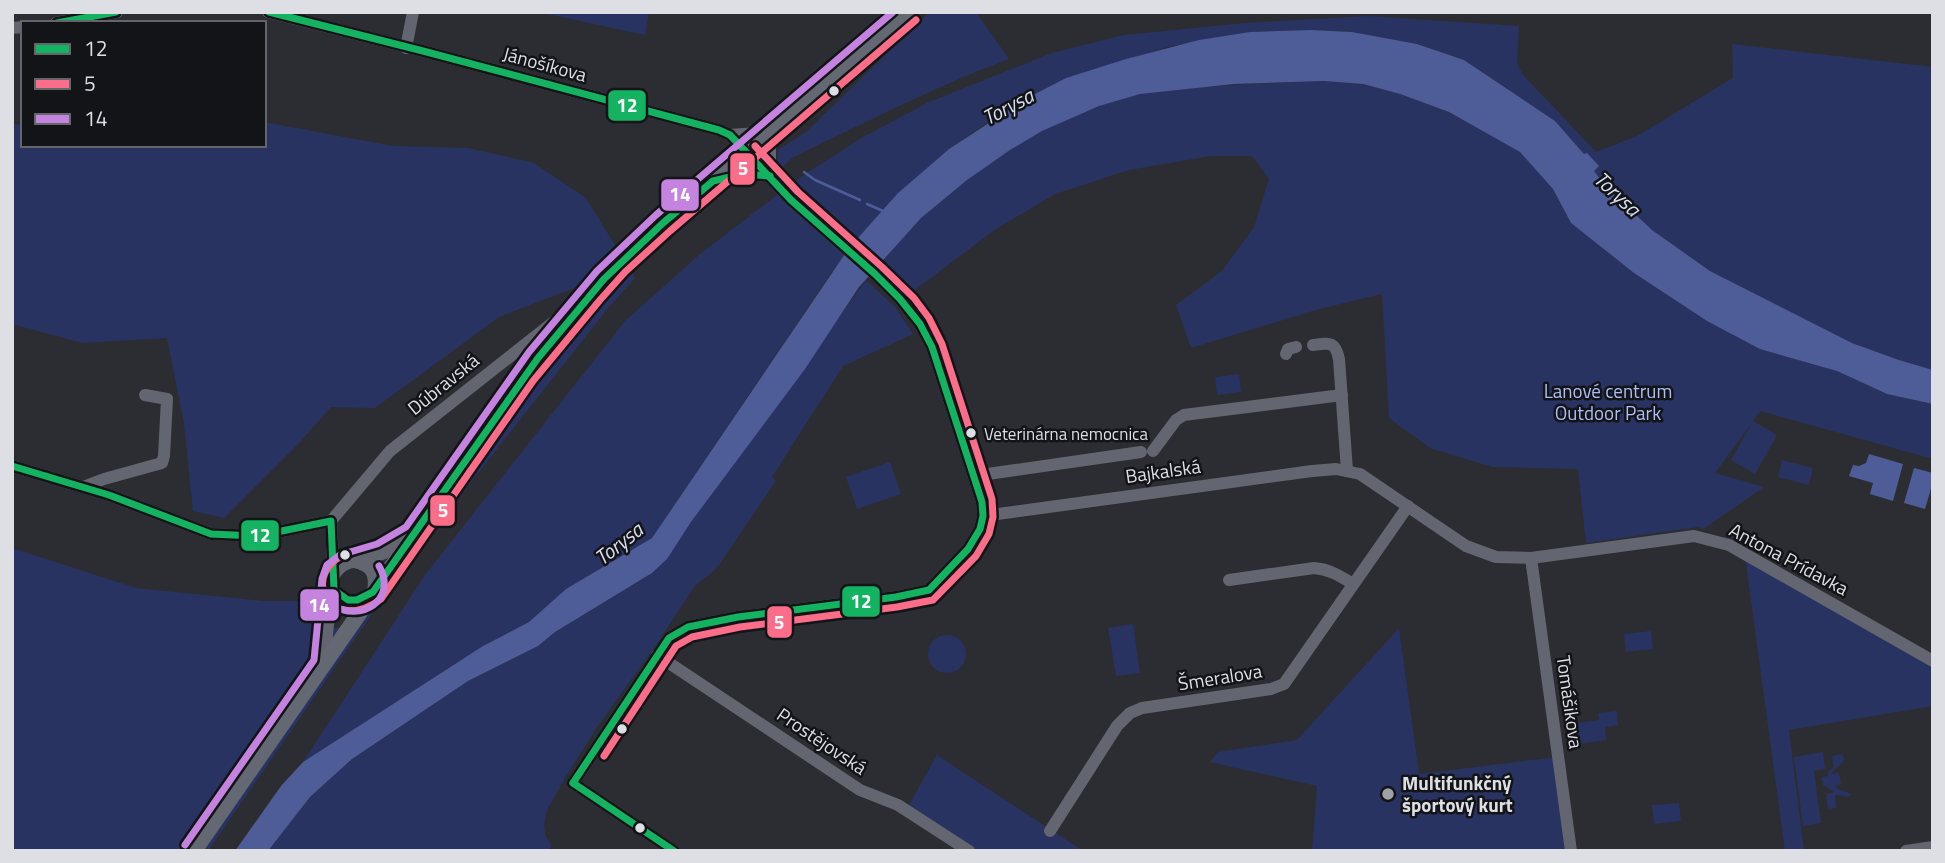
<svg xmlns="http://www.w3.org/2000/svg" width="1945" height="863" viewBox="0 0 1945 863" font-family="'Titillium Web',sans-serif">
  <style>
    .green { fill: #293361 }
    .water { fill: #4e5c98 }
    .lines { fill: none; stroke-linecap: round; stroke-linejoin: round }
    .stream { stroke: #4e5c98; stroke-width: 2.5 }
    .minor { stroke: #636670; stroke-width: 12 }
    .major { stroke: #646872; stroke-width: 16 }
    .bus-1-casing { stroke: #131418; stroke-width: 12 }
    .bus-2-casing { stroke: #131418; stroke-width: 12 }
    .bus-3-casing { stroke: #131418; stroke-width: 12 }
    .bus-1 { stroke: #13b361; stroke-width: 7 }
    .bus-2 { stroke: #fb6d88; stroke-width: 7 }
    .bus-3 { stroke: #c483df; stroke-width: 7 }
    .bus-dot { fill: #dddfe5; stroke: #131418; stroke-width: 2.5 }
    .poi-dot { fill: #9fa1a6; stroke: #131418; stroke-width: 2.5 }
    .labels { text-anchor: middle; stroke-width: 5; stroke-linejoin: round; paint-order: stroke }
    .bus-label { font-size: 17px; fill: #dddfe5; stroke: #131418; text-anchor: start }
    .street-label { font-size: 19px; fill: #dddfe5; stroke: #131418 }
    .park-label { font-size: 19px; fill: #aebef6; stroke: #131418 }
    .poi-label { font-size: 19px; font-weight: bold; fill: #dddfe5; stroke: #131418; text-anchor: start }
    .water-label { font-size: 21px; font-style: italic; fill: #d9dff2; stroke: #131418 }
    .line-badge { stroke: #131418; stroke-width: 2.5 }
    .badge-label { font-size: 19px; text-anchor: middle; font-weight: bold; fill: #fff }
  </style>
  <rect width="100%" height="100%" fill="#2c2d32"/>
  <!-- green -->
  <g class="green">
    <polygon points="538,12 649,12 645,35"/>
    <path d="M930,12H976L1009,59C934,87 864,123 792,158L776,173L778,150L807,131Z"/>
    <polygon points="1368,16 1519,26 1517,64 1523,75 1596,152 1637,136 1733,78 1732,44 1933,67 1933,370 1899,360 1852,343 1710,271 1652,230 1600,181 1601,179 1593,171 1598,166 1584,154 1555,121 1464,60 1417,44 1352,32 1311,30 1250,32 1168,47 1066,78 1027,98 991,120 949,149 898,193 831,273 652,538 566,589 529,622 483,646 303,762 425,575 625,321 700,254 802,176 863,137 929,102 1052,53 1124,35 1245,23"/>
    <path d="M1324,81L1363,84L1400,94L1449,112L1520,152L1553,189L1571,223L1634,273L1707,321L1837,371L1887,394L1933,404V459L1760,411L1753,421L1777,435L1755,474L1731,460L1752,423L1715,473L1764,487L1703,529L1698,527L1586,543L1578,469L1492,467L1430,448L1389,418L1382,294L1319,309L1191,348L1176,305L1222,271L1254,227L1269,179L1252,156H1211L1129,170L1055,194L993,231L911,293L880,265C894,249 907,231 922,217C981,163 1059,112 1138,94C1153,91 1170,91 1186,89C1232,84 1278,83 1324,81Z"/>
    <polygon points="264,122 393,146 468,148 534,163 586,198 635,278 609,307 407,563 208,851 12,851 12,548 136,588 263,601 329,601 327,629 354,626 539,367 611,274 499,317 375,408 331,407 301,441 224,518 193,511 184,424 167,338 82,343 12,324 12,124 23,125 23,145 264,145"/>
    <polygon points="866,280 896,308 913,334 843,366 772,477 776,481 716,569 695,586 656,645 597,727 565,778 547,810 544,824 545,835 552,846 549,851 268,851 310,797 352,759 468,681 538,646 555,632 652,573 667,559 691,522"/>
    <polygon points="1239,374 1241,392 1217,395 1215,377"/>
    <polygon points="1782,460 1813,468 1809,485 1778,477"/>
    <polygon points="890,462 901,494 857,509 846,477"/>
    <polygon points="1744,549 1933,660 1933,706 1789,730 1804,851 1785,851"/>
    <polygon points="1133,624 1140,673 1116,676 1108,628"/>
    <polygon points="1399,628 1419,774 1557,757 1571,851 1312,851 1317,786 1210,762 1218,752 1297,740"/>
    <polygon points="1651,631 1653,649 1626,652 1624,634"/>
    <circle cx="947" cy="654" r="19"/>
    <polygon points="1617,711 1618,725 1605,727 1606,740 1579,744 1577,723 1599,720 1598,713"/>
    <polygon points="1823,752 1825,769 1814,771 1821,823 1803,826 1794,757"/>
    <polygon points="1843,754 1844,761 1832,772 1832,774 1839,773 1841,784 1835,787 1838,789 1852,794 1848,797 1840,795 1835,795 1836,808 1828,809 1826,794 1835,792 1823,785 1822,777 1828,776 1828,773 1834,766 1832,756"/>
    <polygon points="937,755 1083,851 967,851 905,812"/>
    <polygon points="1679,803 1681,821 1654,824 1652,805"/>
  </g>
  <!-- water -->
  <g class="water">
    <polygon points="1311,30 1352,32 1417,44 1464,60 1555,121 1584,154 1587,153 1599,166 1594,171 1601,180 1600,181 1652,230 1710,271 1852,343 1899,360 1933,370 1933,404 1887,394 1837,371 1760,349 1707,321 1634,273 1571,223 1553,189 1520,152 1449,112 1400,94 1363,84 1324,81 1234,84 1140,94 1099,106 1042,131 1010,150 967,180 921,218 859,287 805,369 691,522 667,559 652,573 555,632 538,646 468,681 352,759 310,797 268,851 235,851 281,786 303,762 483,646 529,622 566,589 652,538 849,248 898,193 949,149 1027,98 1066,78 1126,59 1199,40 1250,32"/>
    <polygon points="1869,454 1903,464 1893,501 1870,494 1873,483 1849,476 1853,465 1859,466 1866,463"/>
    <polygon points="1914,468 1933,473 1933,482 1925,509 1904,503"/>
  </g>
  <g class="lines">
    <!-- stream -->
    <g class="stream">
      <polyline points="804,172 815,180 860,200"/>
      <polyline points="867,204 883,211"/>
    </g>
    <!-- minor -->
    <g class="minor">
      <polyline points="268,12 423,51 719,130 730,135 791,200 875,274 900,299 920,324 932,347 982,502 983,516 980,529 968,549 929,590 896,597 738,617 688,627 669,638 573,783 674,851"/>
      <polyline points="56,23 117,12"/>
      <polyline points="12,28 23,27"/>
      <polyline points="406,48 413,12"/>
      <polyline points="730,135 770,132 770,176"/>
      <polyline points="716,180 743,174 770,176"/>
      <path d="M1313,345C1330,343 1335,341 1339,359L1347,471"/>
      <polyline points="1286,354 1288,349 1296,347"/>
      <polyline points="1153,451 1176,420 1184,415 1342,395"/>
      <polyline points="12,466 109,495 211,534 257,536 331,521 390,451 574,306"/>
      <polyline points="974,476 1141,452"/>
      <polyline points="83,487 104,479 162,463 164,456 167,399 145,395"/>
      <polyline points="983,516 1312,471 1336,469 1360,474 1466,546 1496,557 1531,558 1694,536 1729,545 1933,661"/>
      <polyline points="1531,558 1571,851"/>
      <path d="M354,562C372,566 376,574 373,592C368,595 363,599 358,600C340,605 324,584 338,570C347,560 362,561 374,557C387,553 398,546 408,538"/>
      <path d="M1229,580L1314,568C1329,569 1340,576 1353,584"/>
      <polyline points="657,655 860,790 898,805 969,851"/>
      <path d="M324,663C329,616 335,569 331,521"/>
      <polyline points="1050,831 1117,726 1130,713 1142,708 1271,689 1284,684 1408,506"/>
      <polyline points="1906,851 1933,847"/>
    </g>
    <!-- major -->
    <polyline class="major" points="194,851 525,375 577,310 618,265 663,223 909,12"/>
    <defs>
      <g id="bus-1">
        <polyline points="269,12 423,51 719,130 730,135 791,200 875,274 900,299 920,324 932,347 982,502 983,516 980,529 968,549 929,590 896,597 738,617 688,627 669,638 573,783"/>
        <polyline points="57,23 116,12"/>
        <polyline points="12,466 109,495 211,534 257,536 331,521 334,590 348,600 357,600 373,592 538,358 604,279 663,223 713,181 743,174 770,176"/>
        <polyline points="573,783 674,851"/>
      </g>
      <g id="bus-2">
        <path d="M350,552C296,572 330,637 381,599L533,381L600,300L625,272L670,231L916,20"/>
        <polyline points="604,756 676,646 692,637 740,627 897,607 933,600 976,556 989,534 993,517 992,499 942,344 929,318 914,298 882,267 798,192 755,146"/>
      </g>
      <g id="bus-3">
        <path d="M340,609C369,619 396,595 379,566"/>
        <polyline points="185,845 314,660 322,579 327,565 340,555 377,544 406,527 529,352 597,271 656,215 893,12"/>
      </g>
    </defs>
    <!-- bus-1 casing -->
    <use href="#bus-1" class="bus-1-casing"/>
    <!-- bus-2 casing -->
    <use href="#bus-2" class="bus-2-casing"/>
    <!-- bus-3 casing -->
    <use href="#bus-3" class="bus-3-casing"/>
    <!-- bus-1 -->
    <use href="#bus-1" class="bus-1"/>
    <!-- bus-2 -->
    <use href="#bus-2" class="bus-2"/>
    <!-- bus-3 -->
    <use href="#bus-3" class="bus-3"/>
  </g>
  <!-- markers -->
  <g class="bus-dot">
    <circle cx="834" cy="91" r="6"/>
    <circle cx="971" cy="433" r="6"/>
    <circle cx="345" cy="555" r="6"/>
    <circle cx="622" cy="729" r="6"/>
    <circle cx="640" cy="828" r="6"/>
  </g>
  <circle class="poi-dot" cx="1388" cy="794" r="7"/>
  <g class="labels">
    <!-- bus labels -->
    <g class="bus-label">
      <text x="984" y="440">Veterinárna nemocnica</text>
    </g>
    <!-- street labels -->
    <g class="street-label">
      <text transform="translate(545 64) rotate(15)" y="7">Jánošíkova</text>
      <text transform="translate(443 384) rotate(-39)" y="7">Dúbravská</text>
      <text transform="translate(1163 471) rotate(-8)" y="7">Bajkalská</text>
      <text transform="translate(1789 559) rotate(28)" y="7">Antona Prídavka</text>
      <text transform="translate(1220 677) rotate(-9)" y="7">Šmeralova</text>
      <text transform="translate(1570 702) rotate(82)" y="7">Tomášikova</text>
      <text transform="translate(822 741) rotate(34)" y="7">Prostějovská</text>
    </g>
    <!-- park labels -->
    <g class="park-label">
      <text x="1608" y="398">Lanové centrum<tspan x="1608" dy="22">Outdoor Park</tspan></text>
    </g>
    <!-- poi labels -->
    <g class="poi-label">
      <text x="1402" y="790">Multifunkčný<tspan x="1402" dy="22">športový kurt</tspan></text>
    </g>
    <!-- water labels -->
    <g class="water-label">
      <text transform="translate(1008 107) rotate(-28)" y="7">Torysa</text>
      <text transform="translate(1617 194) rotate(43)" y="7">Torysa</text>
      <text transform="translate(619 544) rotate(-38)" y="7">Torysa</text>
    </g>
  </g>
  <g class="line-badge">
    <rect x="607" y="89" width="40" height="33" rx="7" fill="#13b361"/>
    <rect x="729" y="152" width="27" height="34" rx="7" fill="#fb6d88"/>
    <rect x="660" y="178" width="40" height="34" rx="7" fill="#c483df"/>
    <rect x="429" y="494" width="27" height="33" rx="7" fill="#fb6d88"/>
    <rect x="240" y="519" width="40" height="33" rx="7" fill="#13b361"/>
    <rect x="841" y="585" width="40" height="33" rx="7" fill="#13b361"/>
    <rect x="299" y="588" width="41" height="34" rx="7" fill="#c483df"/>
    <rect x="766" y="605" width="27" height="34" rx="7" fill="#fb6d88"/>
  </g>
  <g class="badge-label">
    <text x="627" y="112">12</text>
    <text x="743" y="175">5</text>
    <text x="680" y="201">14</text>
    <text x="443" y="517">5</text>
    <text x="260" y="542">12</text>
    <text x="861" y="608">12</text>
    <text x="319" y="612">14</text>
    <text x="779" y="629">5</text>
  </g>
  <!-- border -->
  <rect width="1945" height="863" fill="none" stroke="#dddfe5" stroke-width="28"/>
  <!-- legend -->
  <rect x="21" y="21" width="245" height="126" fill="#131418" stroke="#64656a" stroke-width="2"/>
  <rect x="35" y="44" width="35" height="10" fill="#13b361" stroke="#64656a" stroke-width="2"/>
  <text x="84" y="56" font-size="21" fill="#dddfe5">12</text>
  <rect x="35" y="79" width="35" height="10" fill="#fb6d88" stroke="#64656a" stroke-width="2"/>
  <text x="84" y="91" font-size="21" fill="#dddfe5">5</text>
  <rect x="35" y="114" width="35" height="10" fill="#c483df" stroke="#64656a" stroke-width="2"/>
  <text x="84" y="126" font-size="21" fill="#dddfe5">14</text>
</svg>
